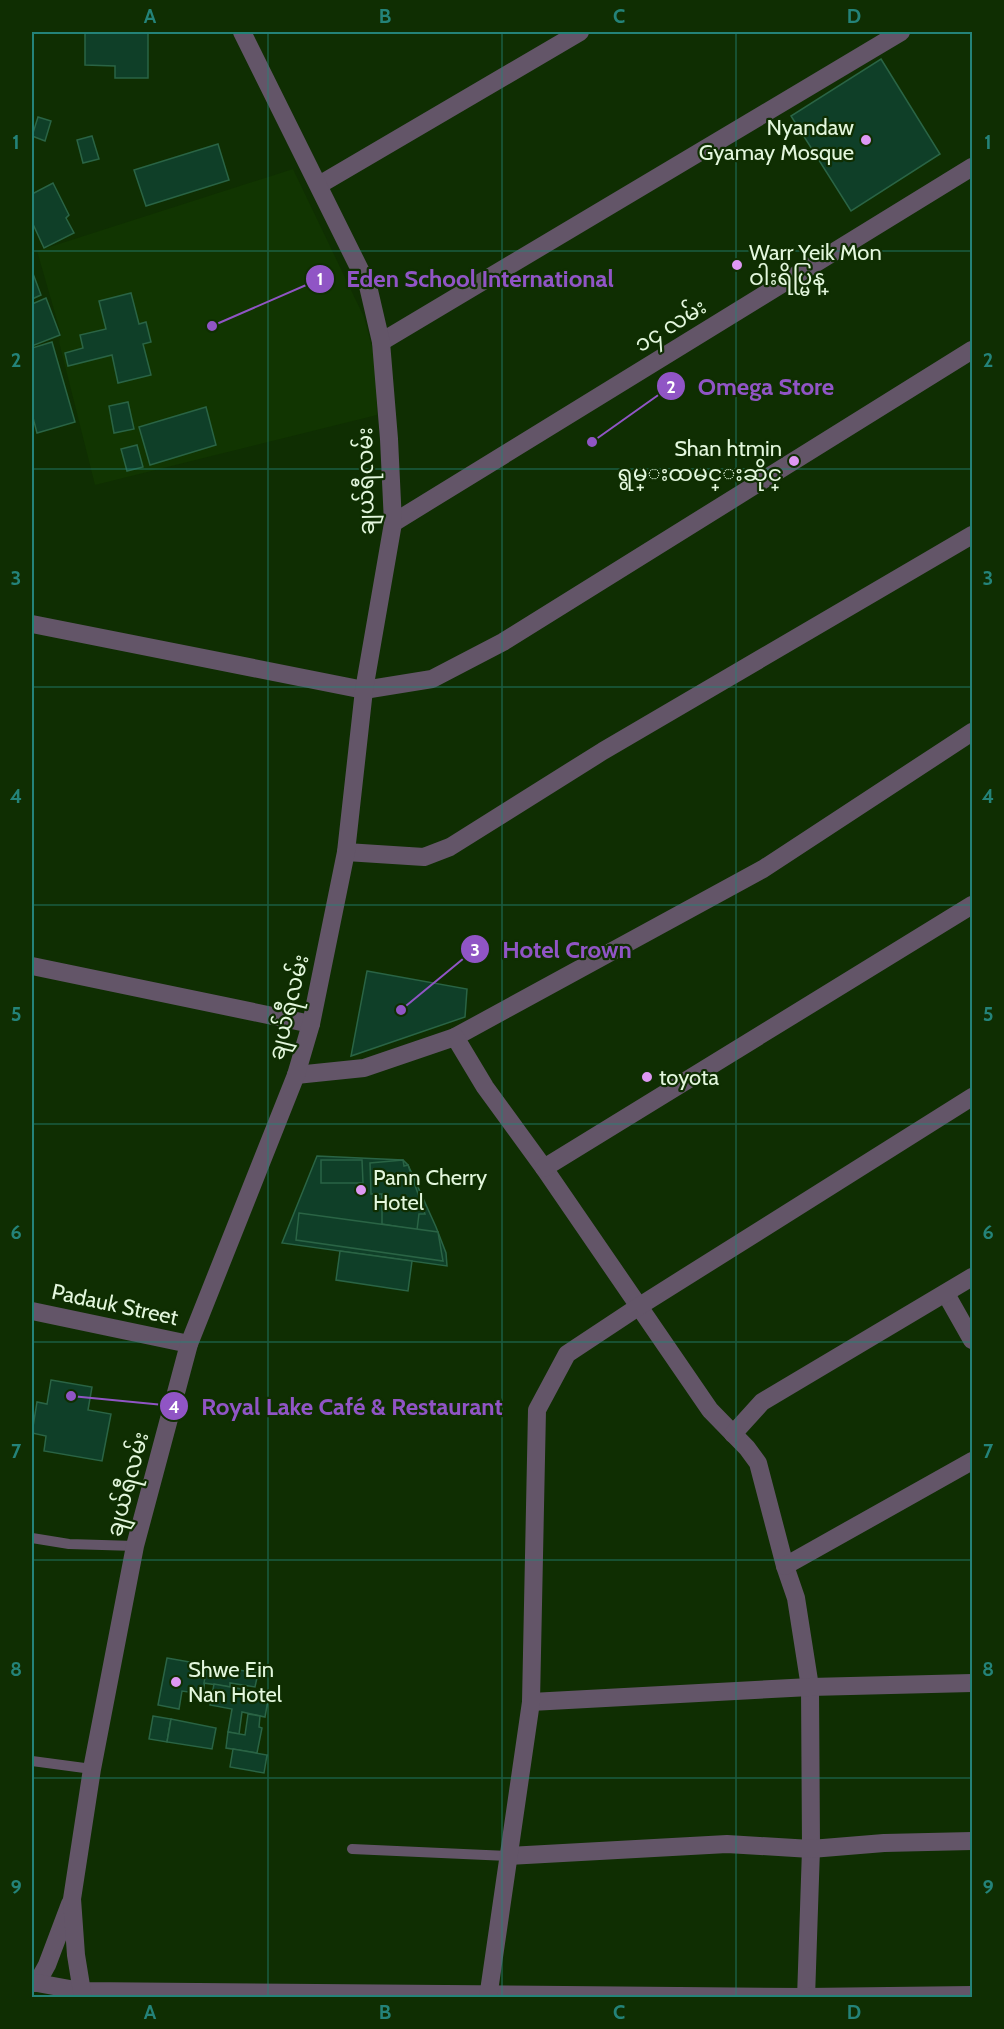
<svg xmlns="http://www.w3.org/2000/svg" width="1004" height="2029" viewBox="0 0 1004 2029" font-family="Cabin,'Noto Sans Myanmar',sans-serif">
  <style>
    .built { fill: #113501 }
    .building { fill: #0f3f28; stroke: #2a6445; stroke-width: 1.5 }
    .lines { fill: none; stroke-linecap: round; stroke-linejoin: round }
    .service { stroke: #635568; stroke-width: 10 }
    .minor { stroke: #635568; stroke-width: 18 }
    .grid { fill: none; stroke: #248379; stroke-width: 1.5; stroke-opacity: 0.55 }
    .poi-dot { fill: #de98f3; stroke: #0f2e02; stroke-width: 2 }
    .labels { text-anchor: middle; stroke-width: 4.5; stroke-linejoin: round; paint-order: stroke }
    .poi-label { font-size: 22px; fill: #e3f7dd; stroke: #0f2e02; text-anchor: start }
    .street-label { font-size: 22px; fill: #e3f7dd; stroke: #0f2e02 }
    .leader { fill: none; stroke: #9055c5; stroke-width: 2 }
    .callout-dot { fill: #9055c5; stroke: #0f2e02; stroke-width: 2 }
    .mark-label { font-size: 18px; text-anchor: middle; font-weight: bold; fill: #fff }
    .callout-label { font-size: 24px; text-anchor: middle; font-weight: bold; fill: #9055c5; stroke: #0f2e02; stroke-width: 4.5; stroke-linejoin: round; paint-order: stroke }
    .neatline { fill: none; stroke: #248379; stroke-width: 2 }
    .grid-label { font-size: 20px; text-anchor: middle; font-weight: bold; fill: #248379 }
  </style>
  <rect width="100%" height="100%" fill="#0f2e02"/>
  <!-- built -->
  <polygon class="built" points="293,169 364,317 376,362 377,415 95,485 59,342 61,334 37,251"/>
  <!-- building -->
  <g class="building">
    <polygon points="85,32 148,32 148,78 115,78 115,66 85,65"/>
    <polygon points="881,59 940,154 851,211 791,116"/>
    <polygon points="38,117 51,121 45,141 32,136"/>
    <polygon points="92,136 99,159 83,163 77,140"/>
    <polygon points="218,144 229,180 146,206 134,170"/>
    <polygon points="53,183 69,215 66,218 74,233 44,248 32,222 32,194"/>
    <polygon points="32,271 41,295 32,299"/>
    <polygon points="131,293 139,324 146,322 151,342 143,344 151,375 118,383 112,355 68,366 65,353 83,348 80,335 106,329 99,301"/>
    <polygon points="46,298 60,335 32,346 32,304"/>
    <polygon points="52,342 75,422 37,433 32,414 32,348"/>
    <polygon points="128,402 134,429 114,433 109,406"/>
    <polygon points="206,407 216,445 150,465 139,427"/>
    <polygon points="137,445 143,467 127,471 121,449"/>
    <polygon points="367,971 467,989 465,1017 351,1056"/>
    <polygon points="317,1156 403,1160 408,1165 436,1227 446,1253 447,1266 282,1243"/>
    <polygon points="321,1160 362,1160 363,1183 321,1183"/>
    <polygon points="403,1160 404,1166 408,1165 425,1214 419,1214 417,1230 382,1224 382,1194 371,1194 370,1163"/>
    <polygon points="299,1213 438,1232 443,1261 296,1240"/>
    <polygon points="340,1251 412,1261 408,1291 336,1280"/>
    <polygon points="51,1380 92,1387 88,1410 111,1414 102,1461 44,1451 46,1436 32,1433 37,1402 47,1404"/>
    <polygon points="167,1658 207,1665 203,1694 182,1691 179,1709 158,1705"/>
    <polygon points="207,1665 258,1673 255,1687 230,1683 230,1687 204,1683"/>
    <polygon points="214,1684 269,1694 265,1717 242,1712 239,1734 228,1732 232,1709 210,1705"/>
    <polygon points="248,1714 260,1716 259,1727 262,1728 257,1753 226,1748 228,1732 245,1735"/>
    <polygon points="153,1716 171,1719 167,1742 149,1739"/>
    <polygon points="171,1719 216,1728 212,1749 167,1742"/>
    <polygon points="233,1749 267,1755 264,1773 230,1767"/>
  </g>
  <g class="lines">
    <!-- service -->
    <g class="service">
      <polyline points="32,1538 69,1544 135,1546"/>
      <polyline points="32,1761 92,1769"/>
      <polyline points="352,1849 508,1856"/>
    </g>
    <!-- minor -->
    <g class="minor">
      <polyline points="319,185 580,32"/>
      <polyline points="381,342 901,32"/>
      <polyline points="393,523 972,167"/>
      <polyline points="32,624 364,690 432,679 503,642 972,350"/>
      <polyline points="346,852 424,857 450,847 603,751 972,535"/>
      <polyline points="32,966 311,1024"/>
      <polyline points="455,1037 763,869 972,732"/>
      <polyline points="296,1075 364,1068 455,1037 485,1087 544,1168 710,1410 747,1448 758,1463 785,1566 796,1598 810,1687 811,1849 806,1998"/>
      <polyline points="544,1168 972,905"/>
      <polyline points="946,1294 972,1340"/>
      <polyline points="32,1311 189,1344"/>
      <polyline points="733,1434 762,1402 972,1277"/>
      <polyline points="785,1566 972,1461"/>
      <polyline points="531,1702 810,1687 972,1683"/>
      <polyline points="508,1856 727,1844 811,1849 884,1843 972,1841"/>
      <polyline points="32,1983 37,1983 47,1965 70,1904"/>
      <polyline points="37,1983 81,1991 806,1997 972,1995"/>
      <polyline points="83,1998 76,1955 72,1899 92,1769 135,1546 189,1344 296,1075 311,1024 346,852 364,690 393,523 389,439 381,342 368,286 242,32"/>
      <polyline points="488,1998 531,1702 537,1410 567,1354 638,1307 972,1097"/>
    </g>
  </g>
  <!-- grid -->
  <path class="grid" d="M268,32V1998M502,32V1998M736,32V1998M32,251H972M32,469H972M32,687H972M32,905H972M32,1124H972M32,1342H972M32,1560H972M32,1778H972"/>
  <!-- markers -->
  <g class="poi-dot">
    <circle cx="866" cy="140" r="6"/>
    <circle cx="737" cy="265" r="6"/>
    <circle cx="794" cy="461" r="6"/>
    <circle cx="647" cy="1077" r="6"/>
    <circle cx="361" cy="1190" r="6"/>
    <circle cx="176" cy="1682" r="6"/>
  </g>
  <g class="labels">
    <!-- poi labels -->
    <g class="poi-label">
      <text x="854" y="135" text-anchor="end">Nyandaw<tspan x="854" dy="25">Gyamay Mosque</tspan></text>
      <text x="749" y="260">Warr Yeik Mon<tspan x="749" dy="25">ဝါးရိပ္မြန္</tspan></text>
      <text x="782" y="456" text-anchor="end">Shan htmin<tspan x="782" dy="25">ရွမ္းထမင္းဆိုင္</tspan></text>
      <text x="659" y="1085">toyota</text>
      <text x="373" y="1185">Pann Cherry<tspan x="373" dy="25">Hotel</tspan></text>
      <text x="188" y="1677">Shwe Ein<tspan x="188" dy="25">Nan Hotel</tspan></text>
    </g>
    <!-- street labels -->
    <g class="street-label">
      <text transform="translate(670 325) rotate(-32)" y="8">၁၄ လမ်း</text>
      <text transform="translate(365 481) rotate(-91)" y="8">ချယ်ရီလမ်း</text>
      <text transform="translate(288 1007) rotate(-76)" y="8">ချယ်ရီလမ်း</text>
      <text transform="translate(115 1304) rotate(12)" y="8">Padauk Street</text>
      <text transform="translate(127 1484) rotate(-75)" y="8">ချယ်ရီလမ်း</text>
    </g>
  </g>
  <!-- callouts -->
  <path class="leader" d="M212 326L320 279M592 442L671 386M401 1010L475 949M71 1396L174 1406"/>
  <g class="callout-dot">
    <circle cx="212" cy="326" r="6"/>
    <circle cx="592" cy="442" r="6"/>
    <circle cx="401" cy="1010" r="6"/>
    <circle cx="71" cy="1396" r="6"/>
    <circle cx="320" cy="279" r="15"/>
    <circle cx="671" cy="386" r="15"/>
    <circle cx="475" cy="949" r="15"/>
    <circle cx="174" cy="1406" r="15"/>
  </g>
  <g class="mark-label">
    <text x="320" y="285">1</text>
    <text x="671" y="393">2</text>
    <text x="475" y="956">3</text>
    <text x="174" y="1413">4</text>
  </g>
  <g class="callout-label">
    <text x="480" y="287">Eden School International</text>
    <text x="766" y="395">Omega Store</text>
    <text x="567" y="958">Hotel Crown</text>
    <text x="352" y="1415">Royal Lake Café &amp; Restaurant</text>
  </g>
  <!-- border -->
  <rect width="1004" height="2029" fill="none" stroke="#0f2e02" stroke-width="66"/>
  <rect x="33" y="33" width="938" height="1963" class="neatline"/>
  <g class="grid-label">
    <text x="150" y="23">A</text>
    <text x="385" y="23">B</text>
    <text x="619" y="23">C</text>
    <text x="854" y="23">D</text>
    <text x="16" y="149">1</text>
    <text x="988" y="149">1</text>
    <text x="16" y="367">2</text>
    <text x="988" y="367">2</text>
    <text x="16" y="585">3</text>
    <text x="988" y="585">3</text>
    <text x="16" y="803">4</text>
    <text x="988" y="803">4</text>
    <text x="16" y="1021">5</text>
    <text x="988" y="1021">5</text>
    <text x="16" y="1239">6</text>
    <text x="988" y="1239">6</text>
    <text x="16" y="1458">7</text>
    <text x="988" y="1458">7</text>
    <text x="16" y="1676">8</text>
    <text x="988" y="1676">8</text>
    <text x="16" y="1894">9</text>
    <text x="988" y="1894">9</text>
    <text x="150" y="2019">A</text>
    <text x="385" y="2019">B</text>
    <text x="619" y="2019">C</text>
    <text x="854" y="2019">D</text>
  </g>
</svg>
